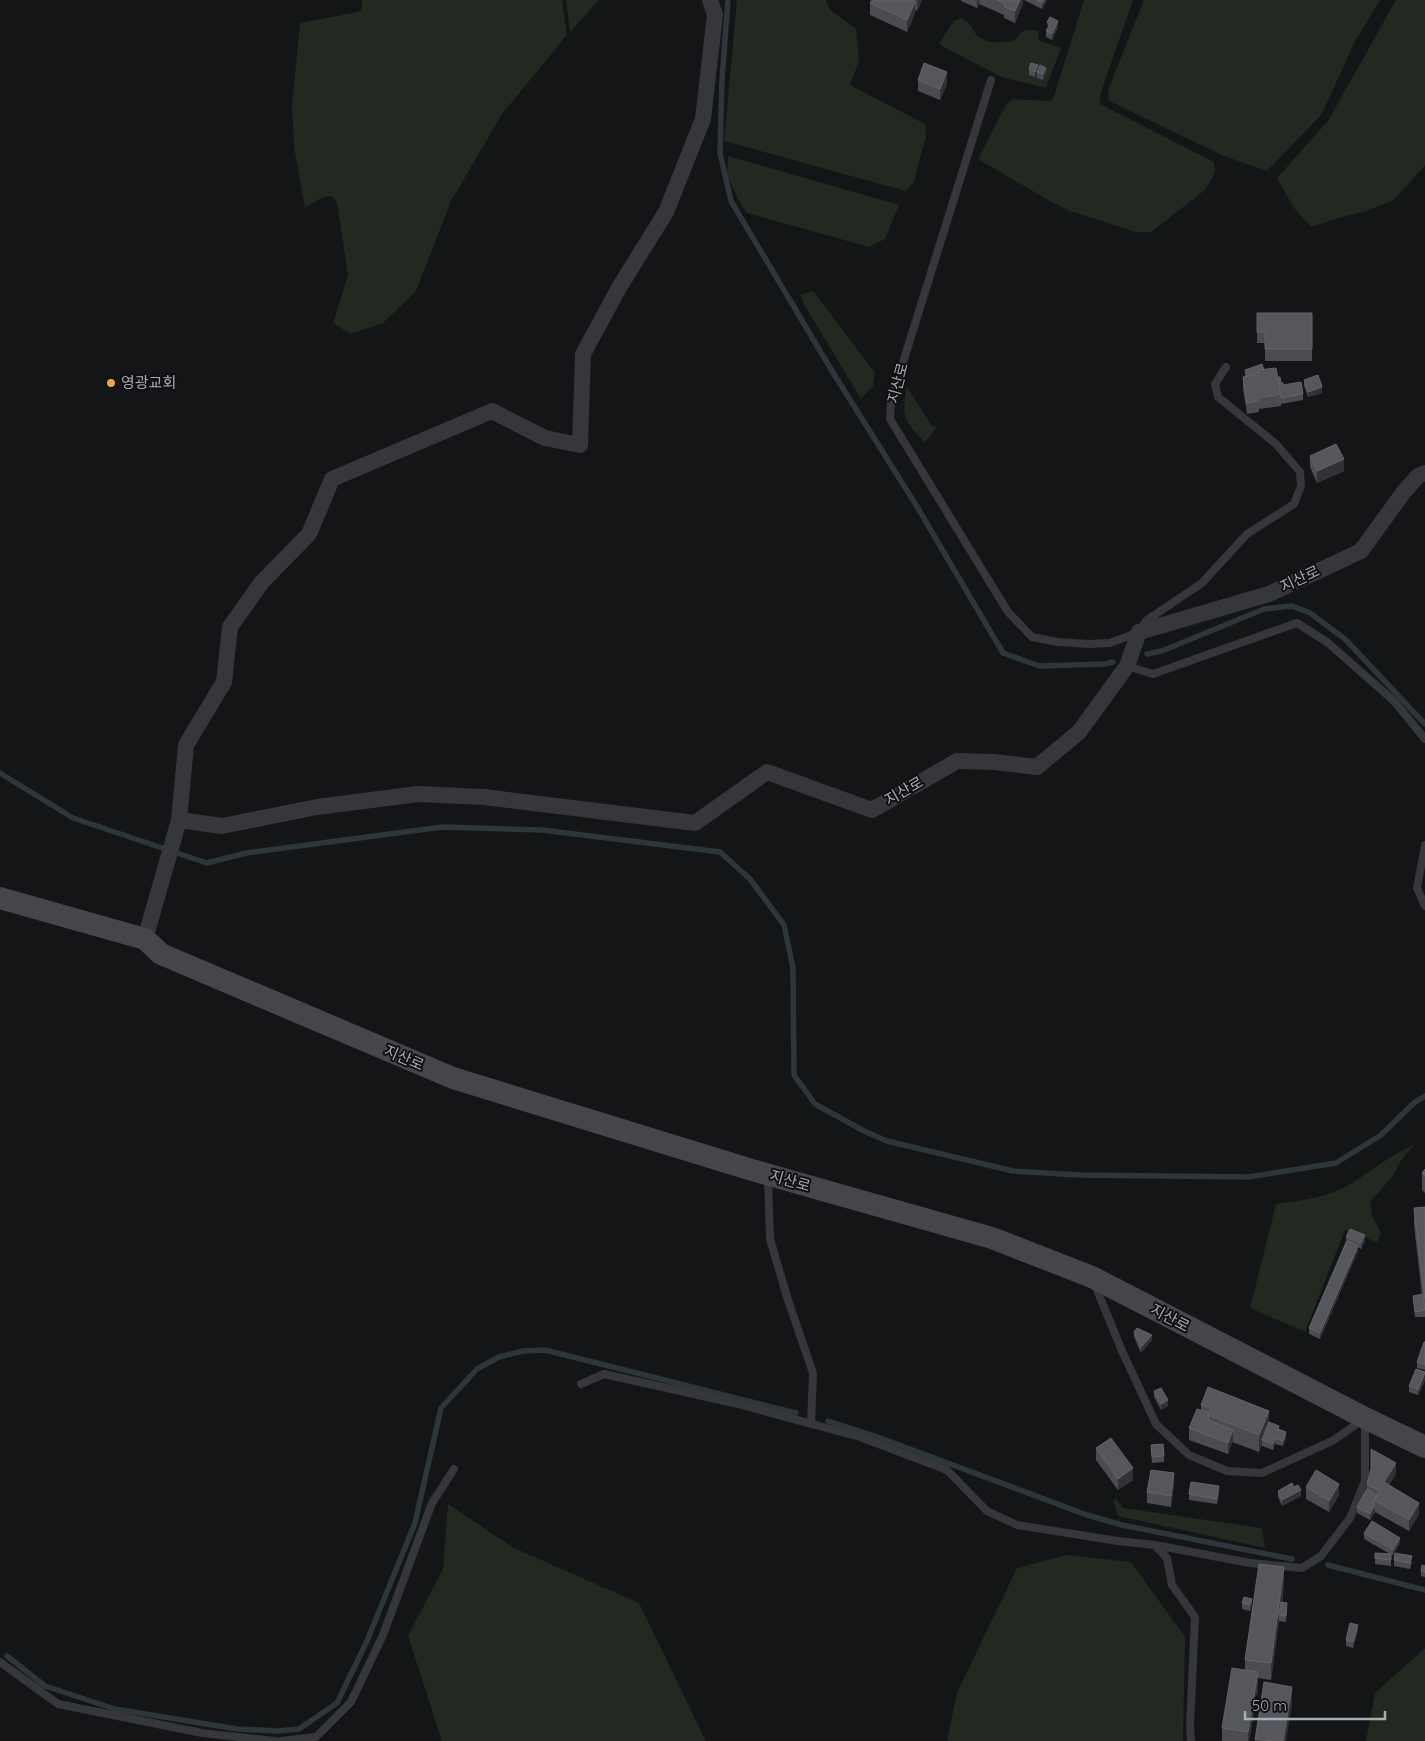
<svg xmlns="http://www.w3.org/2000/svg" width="1425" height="1741" viewBox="0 0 1425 1741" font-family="Quicksand,'Noto Sans KR',sans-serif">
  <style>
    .green { fill: #212921 }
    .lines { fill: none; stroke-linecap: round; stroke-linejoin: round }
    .stream { stroke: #2d363b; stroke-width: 5.5 }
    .service { stroke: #36373b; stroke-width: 8 }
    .minor { stroke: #36373b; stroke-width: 16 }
    .secondary { stroke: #44464b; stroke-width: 22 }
    .wall { fill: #4b4c51 }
    .shaded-wall { fill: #313235 }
    .building { fill: #55575c; stroke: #62646a }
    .poi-dot { fill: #eaa739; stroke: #101011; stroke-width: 2 }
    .labels { text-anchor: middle; stroke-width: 4; stroke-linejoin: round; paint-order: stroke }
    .poi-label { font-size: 15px; fill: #a7acb6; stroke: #101011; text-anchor: start }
    .street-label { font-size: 15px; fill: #a7acb6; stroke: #101011 }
  </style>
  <rect width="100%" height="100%" fill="#141516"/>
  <!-- green -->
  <g class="green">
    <polygon points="362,0 562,0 567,35 502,114 451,201 416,291 383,323 350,334 333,323 348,275 337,203 332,196 323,197 305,208 294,147 292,105 300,23 362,11"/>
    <polygon points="566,0 599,0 570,32"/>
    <polygon points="737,0 826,0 829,9 856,29 859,61 850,85 925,124 926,136 914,182 906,191 724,141"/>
    <polygon points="1084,0 1133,0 1100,95 1100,104 1214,162 1215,172 1205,190 1151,232 1136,232 1070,211 1048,200 978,159 1007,103 1013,99 1050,101 1053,99"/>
    <polygon points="1144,0 1380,0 1354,43 1322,114 1267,171 1224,156 1109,101 1108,90"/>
    <polygon points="1396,0 1425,0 1425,165 1394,200 1364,212 1346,216 1311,227 1294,208 1277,178 1328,121"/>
    <path d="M962,18C975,26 971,30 978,36C987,45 1003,42 1014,41C1023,30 1024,28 1039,31L1038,40L1061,48L1046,88L1004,78L945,48L939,43L954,21Z"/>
    <polygon points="728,156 899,205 885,239 869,247 747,213 739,201 727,175"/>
    <polygon points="813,291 875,373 873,386 861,399 805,306 800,295"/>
    <path d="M907,387L931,425L937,427L925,442C904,422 901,415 907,387Z"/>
    <path d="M1414,1145L1400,1162L1392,1177L1370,1202L1372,1216L1381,1233L1377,1242L1345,1230L1305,1332L1250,1308L1276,1204C1300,1200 1326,1198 1347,1186C1370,1173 1389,1155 1414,1145Z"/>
    <polygon points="1116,1499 1123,1508 1262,1528 1265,1548 1118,1516 1113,1500"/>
    <polygon points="448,1504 512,1547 639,1603 706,1741 442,1741 408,1636 443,1569"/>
    <polygon points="1067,1555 1131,1562 1185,1637 1183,1741 947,1741 957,1693 1017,1568"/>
    <polygon points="1425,1648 1425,1741 1366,1741 1375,1693"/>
  </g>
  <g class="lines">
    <!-- stream -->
    <g class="stream">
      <polyline points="728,0 722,80 720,153 731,201 832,371 916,505 1003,653 1039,666 1105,664 1113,662"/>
      <polyline points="1147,654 1162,651 1264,609 1292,606 1310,613 1345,639 1425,724"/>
      <polyline points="0,773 73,818 207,863 246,853 442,827 542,830 720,852 750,879 784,925 793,968 794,1075 815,1104 864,1131 887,1141 1013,1171 1079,1175 1248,1177 1336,1163 1381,1135 1415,1102 1425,1096"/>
      <polyline points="828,1421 875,1436 1087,1515 1122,1525 1292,1559"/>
      <polyline points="1328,1565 1425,1590"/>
      <polyline points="7,1656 45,1686 115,1709 237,1729 278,1731 299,1729 337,1703 367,1641 415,1523 441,1408 477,1369 499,1357 523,1351 545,1350 796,1413"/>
    </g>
    <!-- service -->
    <g class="service">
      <polyline points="991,80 891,401 890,419 1008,612 1032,637 1058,642 1089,644 1110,643 1139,632 1147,620 1202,583 1247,534 1294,504 1301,486 1300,472 1276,444 1218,397 1215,384 1226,367"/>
      <polyline points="1127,666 1153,674 1297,623 1327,642 1394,701 1425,739"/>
      <polyline points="1425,845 1417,888 1425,906"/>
      <polyline points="768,1177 770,1239 788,1300 813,1373 811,1424"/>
      <polyline points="1095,1285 1122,1351 1156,1424 1189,1455 1227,1471 1262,1473 1334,1440 1361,1421"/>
      <polyline points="581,1384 604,1374 738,1404 860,1437 947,1470 987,1511 1017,1525 1118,1541 1155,1545 1167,1558 1172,1585 1195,1617 1190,1726 1191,1741"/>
      <polyline points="1155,1545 1250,1563 1302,1568 1321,1556 1350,1518 1365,1481 1365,1422"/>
      <polyline points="0,1662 58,1704 202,1733 275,1741"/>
      <polyline points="281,1741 316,1737 351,1702 383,1635 432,1503 454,1469"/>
    </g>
    <!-- minor -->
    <g class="minor">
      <polyline points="179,820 186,745 224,682 230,627 262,582 309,534 332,479 492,411 545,438 580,445 583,354 620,286 666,212 703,119 715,15 710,0"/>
      <polyline points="145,939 179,820 222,826 317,807 418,794 484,797 695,823 767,772 872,810 957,761 994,762 1037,767 1079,732 1127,666 1139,632 1269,594 1361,551 1403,493 1418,476 1425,473"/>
    </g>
    <!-- secondary -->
    <polyline class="secondary" points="0,898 145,939 161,954 453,1078 752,1170 992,1238 1092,1277 1365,1418 1425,1447"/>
  </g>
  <!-- wall -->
  <g class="wall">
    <polygon points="872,0 922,0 917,11 915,10 915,13 907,32 870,15 870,3"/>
    <polygon points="961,0 1023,0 1023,3 1015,23 1004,18 1004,15 979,4 977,8 961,1"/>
    <polygon points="1024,0 1047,0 1042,9"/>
    <polygon points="1047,22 1058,27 1052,40 1046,37 1046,31 1048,28"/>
    <polygon points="1029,69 1038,70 1046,74 1043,80 1037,78 1037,73 1035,77 1029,75"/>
    <polygon points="918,80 947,84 940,100 918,91"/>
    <polygon points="1257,313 1312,313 1312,361 1265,361 1265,343 1257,343"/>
    <polygon points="1245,370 1264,370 1278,377 1281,383 1303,394 1303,400 1281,404 1281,406 1259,409 1259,412 1247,414 1243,389 1243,377 1245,377"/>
    <polygon points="1304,380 1322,393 1308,397 1304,386"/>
    <polygon points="1310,456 1344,471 1317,483 1310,467"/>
    <polygon points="1425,1169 1425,1193 1422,1190 1422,1173"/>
    <polygon points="1425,1207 1425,1317 1415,1317 1413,1296 1422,1295 1414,1225 1414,1208"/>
    <polygon points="1346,1237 1365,1241 1361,1249 1358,1247 1358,1251 1320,1339 1309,1334 1309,1328 1346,1241"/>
    <polygon points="1134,1332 1152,1340 1141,1353 1134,1337"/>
    <polygon points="1425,1342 1425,1370 1417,1368 1417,1362"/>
    <polygon points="1425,1372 1425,1380 1418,1395 1409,1392 1409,1386"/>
    <polygon points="1154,1391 1168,1406 1161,1410 1154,1397"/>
    <polygon points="1201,1405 1269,1422 1279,1430 1286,1438 1283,1446 1275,1444 1273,1450 1262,1446 1262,1444 1259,1452 1232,1442 1228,1454 1189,1440 1189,1428 1201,1410"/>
    <polygon points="1151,1445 1164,1456 1164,1462 1152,1463"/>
    <polygon points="1096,1448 1133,1480 1118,1490 1096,1460"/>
    <polygon points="1396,1474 1389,1485 1419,1514 1409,1531 1375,1512 1370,1520 1357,1513 1357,1507 1367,1489 1367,1484"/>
    <polygon points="1174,1485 1171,1507 1147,1503 1147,1492"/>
    <polygon points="1306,1487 1339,1495 1329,1512 1306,1499"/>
    <polygon points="1278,1491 1301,1496 1282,1506 1278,1497"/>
    <polygon points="1219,1492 1217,1504 1189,1500 1189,1494"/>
    <polygon points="1364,1533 1400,1543 1393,1555 1391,1555 1391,1566 1375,1564 1375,1553 1390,1554 1364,1539"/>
    <polygon points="1394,1560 1412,1562 1410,1569 1394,1566"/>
    <polygon points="1425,1566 1425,1577 1421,1576 1421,1571"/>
    <polygon points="1284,1584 1282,1603 1287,1609 1286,1622 1279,1621 1271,1680 1258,1678 1258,1689 1249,1741 1222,1741 1222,1728 1245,1670 1245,1660"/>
    <polygon points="1242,1603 1252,1605 1250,1611 1242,1609"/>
    <polygon points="1358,1631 1353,1648 1346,1646 1346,1640"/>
  </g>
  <!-- shaded-wall -->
  <g class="shaded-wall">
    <polygon points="917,0 922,0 917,11"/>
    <polygon points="977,0 979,0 979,4 977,8"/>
    <polygon points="1020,0 1023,0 1023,3 1015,23 1015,11"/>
    <polygon points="1044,0 1047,0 1042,9 1042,3"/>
    <polygon points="915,2 915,13 907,32 907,20"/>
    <polygon points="1058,21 1058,27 1052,40 1052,34"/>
    <polygon points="1038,65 1038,71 1035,77 1035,72"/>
    <polygon points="1046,68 1046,74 1043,80 1043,74"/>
    <polygon points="947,72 947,84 940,100 940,89"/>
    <polygon points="1322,387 1322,393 1308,397 1308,392"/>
    <polygon points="1344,459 1344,471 1317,483 1317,471"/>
    <polygon points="1365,1235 1365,1241 1361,1249 1361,1243"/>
    <polygon points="1358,1246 1358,1251 1320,1339 1320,1333"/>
    <polygon points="1152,1335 1152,1340 1141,1353 1141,1347"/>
    <polygon points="1425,1374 1425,1380 1418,1395 1418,1390"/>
    <polygon points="1168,1400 1168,1406 1161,1410 1161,1404"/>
    <polygon points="1269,1411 1269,1428 1262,1440 1262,1444 1259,1452 1259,1435"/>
    <polygon points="1233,1430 1233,1441 1228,1454 1228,1443"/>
    <polygon points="1286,1432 1286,1438 1283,1446 1283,1441"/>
    <polygon points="1275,1438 1275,1444 1273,1450 1273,1444"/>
    <polygon points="1396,1463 1396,1474 1384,1494 1384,1482"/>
    <polygon points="1133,1468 1133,1480 1118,1490 1118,1479"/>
    <polygon points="1174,1473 1174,1485 1171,1507 1171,1496"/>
    <polygon points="1339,1484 1339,1495 1329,1512 1329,1501"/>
    <polygon points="1301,1490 1301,1496 1282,1506 1282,1500"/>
    <polygon points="1419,1503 1419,1514 1409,1531 1409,1520"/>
    <polygon points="1374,1506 1375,1512 1370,1520 1370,1514"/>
    <polygon points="1400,1538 1400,1543 1393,1555 1393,1550"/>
    <polygon points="1284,1567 1284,1584 1280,1616 1279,1615 1279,1621 1271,1680 1271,1663"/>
    <polygon points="1252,1599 1252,1605 1250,1611 1250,1605"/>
    <polygon points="1358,1625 1358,1631 1353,1648 1353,1642"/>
    <polygon points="1258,1672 1258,1689 1249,1741 1248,1741 1248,1732"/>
    <polygon points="1292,1687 1292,1704 1286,1741 1283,1741"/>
  </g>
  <!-- building -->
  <g class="building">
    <polygon points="872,0 912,0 915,2 907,20 870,3"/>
    <polygon points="997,0 1020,0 1015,11 1004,7 1005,4"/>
    <polygon points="1036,0 1044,0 1042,3"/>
    <polygon points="1050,17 1058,21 1052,34 1046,31 1050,24 1047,22"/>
    <polygon points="924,63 947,72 940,89 918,80"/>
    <polygon points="1031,63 1038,65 1035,72 1029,69"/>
    <polygon points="1040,65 1046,68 1043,74 1037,72"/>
    <polygon points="1257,313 1312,313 1312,349 1265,349 1265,332 1257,332"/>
    <polygon points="1262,364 1264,370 1258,370 1259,372 1247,376 1245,370"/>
    <polygon points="1276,368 1281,394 1258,398 1259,401 1247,403 1243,377 1259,375 1258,370"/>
    <polygon points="1318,375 1322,387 1308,392 1304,380"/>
    <polygon points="1278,377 1280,377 1281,383 1283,383 1283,385 1301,382 1303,394 1281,398"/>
    <polygon points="1336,444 1344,459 1317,471 1310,456"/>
    <polygon points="1425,1169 1425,1176 1422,1173"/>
    <polygon points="1425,1207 1425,1300 1414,1208"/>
    <polygon points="1350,1229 1365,1235 1361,1243 1346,1237"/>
    <polygon points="1347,1241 1358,1246 1320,1333 1309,1328"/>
    <polygon points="1423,1294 1425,1310 1415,1312 1413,1296"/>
    <polygon points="1137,1328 1152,1335 1141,1347 1134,1332"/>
    <polygon points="1424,1342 1425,1342 1425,1365 1417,1362"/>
    <polygon points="1416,1369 1425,1372 1418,1390 1409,1386"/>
    <polygon points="1208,1387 1269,1411 1259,1435 1208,1415 1211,1408 1201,1405"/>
    <polygon points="1161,1388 1168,1400 1161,1404 1154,1391"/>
    <polygon points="1197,1409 1209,1413 1208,1420 1233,1430 1228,1443 1189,1428"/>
    <polygon points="1269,1422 1279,1426 1278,1429 1286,1432 1283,1441 1275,1438 1273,1444 1262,1440"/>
    <polygon points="1111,1438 1133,1468 1118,1479 1096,1448"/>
    <polygon points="1163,1444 1164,1456 1152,1457 1151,1445"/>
    <polygon points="1371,1449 1396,1463 1384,1482 1419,1503 1409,1520 1374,1500 1380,1491 1367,1484 1371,1469"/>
    <polygon points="1151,1470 1174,1473 1171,1496 1147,1492"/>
    <polygon points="1316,1470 1339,1484 1329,1501 1306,1487"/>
    <polygon points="1191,1482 1219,1486 1217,1499 1189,1494"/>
    <polygon points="1292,1483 1294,1487 1298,1485 1301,1490 1282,1500 1278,1491"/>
    <polygon points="1367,1489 1377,1495 1374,1500 1374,1506 1370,1514 1357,1507"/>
    <polygon points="1372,1521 1400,1538 1393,1550 1364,1533"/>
    <polygon points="1375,1553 1391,1554 1391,1560 1375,1558"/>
    <polygon points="1395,1553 1412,1556 1410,1563 1394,1560"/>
    <polygon points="1259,1564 1284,1567 1271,1663 1245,1660"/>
    <polygon points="1422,1565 1425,1566 1425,1572 1421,1571"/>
    <polygon points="1244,1597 1252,1599 1250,1605 1242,1603"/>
    <polygon points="1281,1602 1287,1603 1286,1616 1279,1615"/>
    <polygon points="1350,1623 1358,1625 1353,1642 1346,1640"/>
    <polygon points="1232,1668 1258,1672 1248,1732 1222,1728"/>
    <polygon points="1264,1682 1292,1687 1283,1741 1255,1740"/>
  </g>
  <!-- markers -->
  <circle class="poi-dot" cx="111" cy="383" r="5"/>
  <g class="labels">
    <!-- poi labels -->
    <g class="poi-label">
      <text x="121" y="388">영광교회</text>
    </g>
    <!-- street labels -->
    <g class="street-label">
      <text transform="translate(898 383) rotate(-75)" y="5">지산로</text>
      <text transform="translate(1300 579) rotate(-25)" y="5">지산로</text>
      <text transform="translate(904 791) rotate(-30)" y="5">지산로</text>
      <text transform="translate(404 1058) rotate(23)" y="5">지산로</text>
      <text transform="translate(790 1181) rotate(16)" y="5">지산로</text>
      <text transform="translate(1170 1318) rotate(28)" y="5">지산로</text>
    </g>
  </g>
  <!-- scale -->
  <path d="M1245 1711v8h140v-8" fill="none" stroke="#a7acb6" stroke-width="2.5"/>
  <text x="1252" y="1711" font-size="15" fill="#a7acb6" stroke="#101011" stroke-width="4" paint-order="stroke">50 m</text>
</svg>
